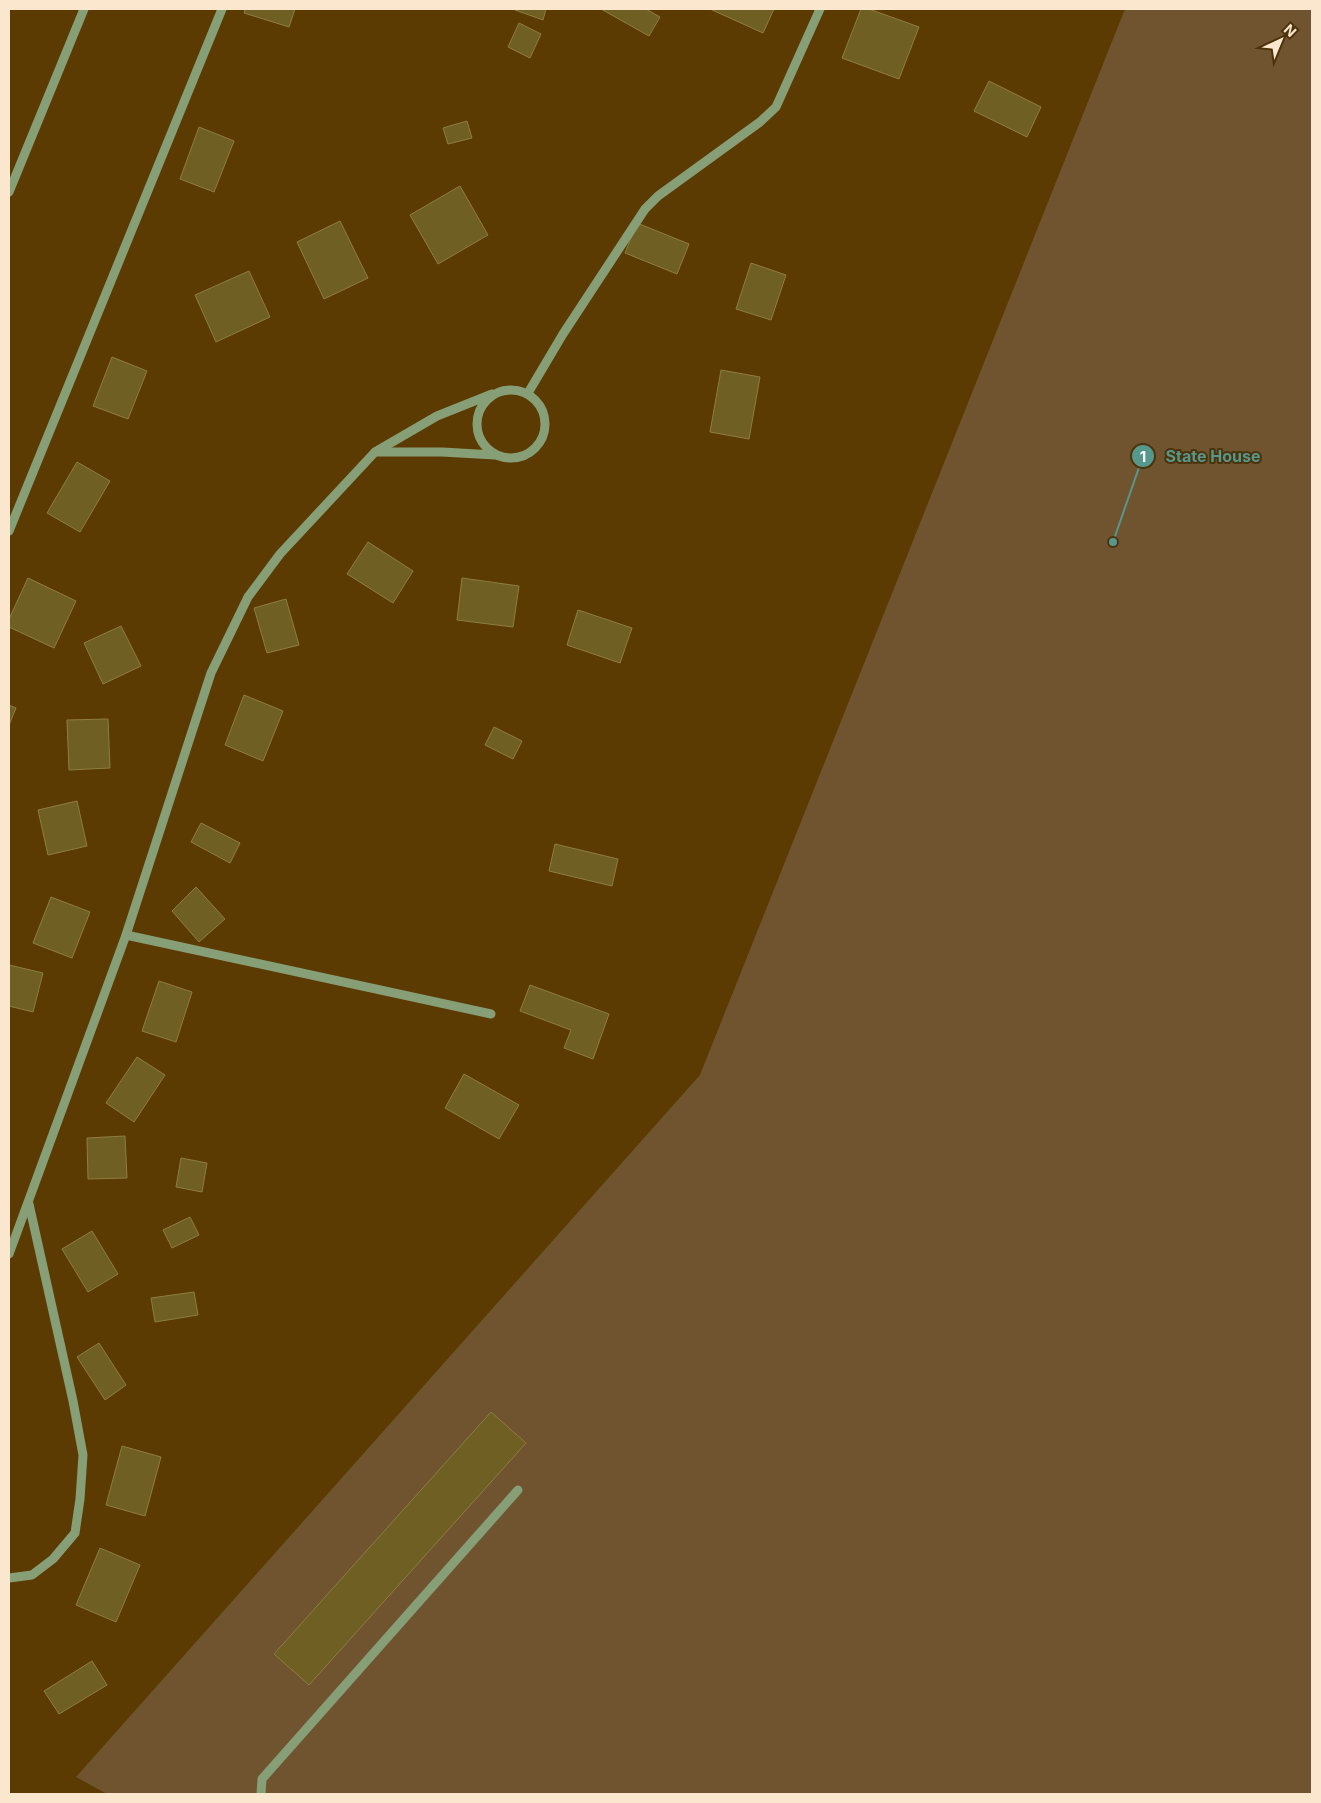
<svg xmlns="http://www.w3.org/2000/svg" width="1321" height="1803" viewBox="0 0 1321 1803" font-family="Inter,sans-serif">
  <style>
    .green { fill: #70542f }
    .building { fill: #705f23; stroke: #8e7d43 }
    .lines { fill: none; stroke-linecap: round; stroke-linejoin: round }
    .minor { stroke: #879f77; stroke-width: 9 }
    .leader { fill: none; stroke: #56988b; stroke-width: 2 }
    .callout-dot { fill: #56988b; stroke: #4c330c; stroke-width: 2 }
    .mark-label { font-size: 15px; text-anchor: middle; font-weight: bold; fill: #fff }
    .callout-label { font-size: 16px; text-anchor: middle; font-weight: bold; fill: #56988b; stroke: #4c330c; stroke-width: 4; stroke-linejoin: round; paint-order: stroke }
  </style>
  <rect width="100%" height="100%" fill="#5c3b02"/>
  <!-- green -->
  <polygon class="green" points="1125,9 1312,9 1312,1794 107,1794 76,1777 700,1075"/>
  <!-- building -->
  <g class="building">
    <polygon points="245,9 295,9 289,27 244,13"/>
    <polygon points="516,9 546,9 543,20 515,10"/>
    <polygon points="601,9 646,9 660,17 649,36"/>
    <polygon points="710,9 774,9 763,33"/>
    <polygon points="861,9 869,9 919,27 899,79 842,58"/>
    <polygon points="519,23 541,34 530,58 508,47"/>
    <polygon points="989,81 1041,107 1027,137 974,111"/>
    <polygon points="467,121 472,138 448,144 443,128"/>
    <polygon points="199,127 234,141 214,192 180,179"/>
    <polygon points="460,186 488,235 438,264 410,215"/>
    <polygon points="340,221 368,278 324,299 297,242"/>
    <polygon points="637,223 689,244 677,274 625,253"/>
    <polygon points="751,263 786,275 771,320 736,309"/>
    <polygon points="249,271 270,317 216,342 195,295"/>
    <polygon points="112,357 147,371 128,419 93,406"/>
    <polygon points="721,370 760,377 749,439 710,432"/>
    <polygon points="77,462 110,481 80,532 47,513"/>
    <polygon points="368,542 413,571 393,603 347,574"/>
    <polygon points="28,578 76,601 54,648 9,627 9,619"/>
    <polygon points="462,578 519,586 513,627 457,620"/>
    <polygon points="286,599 299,645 267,653 254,608"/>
    <polygon points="578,610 632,628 620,663 567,645"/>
    <polygon points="121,626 141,666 103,684 84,643"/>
    <polygon points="244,695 283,711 263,761 225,745"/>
    <polygon points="9,705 16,708 9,725"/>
    <polygon points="108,719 110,768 69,770 67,720"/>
    <polygon points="494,727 522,741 513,759 485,745"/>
    <polygon points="77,801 87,846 48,855 38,810"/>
    <polygon points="201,823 240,843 230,863 191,842"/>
    <polygon points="555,844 618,859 612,886 549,871"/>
    <polygon points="196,887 225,919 199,942 172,911"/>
    <polygon points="51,897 90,912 72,958 33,943"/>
    <polygon points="9,965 43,973 33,1012 9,1006"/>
    <polygon points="159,981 192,992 176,1042 142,1031"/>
    <polygon points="530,985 609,1014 593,1059 564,1048 571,1030 520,1011"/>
    <polygon points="137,1057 165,1075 134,1122 106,1103"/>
    <polygon points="464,1074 519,1105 499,1139 445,1108"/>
    <polygon points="125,1136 127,1178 88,1179 87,1138"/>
    <polygon points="181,1158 207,1163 202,1192 176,1187"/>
    <polygon points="190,1217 199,1235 172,1248 163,1230"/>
    <polygon points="92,1231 118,1274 88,1292 62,1249"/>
    <polygon points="194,1292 198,1315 155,1322 151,1298"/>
    <polygon points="99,1343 126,1385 105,1400 77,1357"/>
    <polygon points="491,1412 526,1443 309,1685 274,1654"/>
    <polygon points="122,1446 161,1457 145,1516 106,1505"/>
    <polygon points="100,1548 140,1565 116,1622 76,1605"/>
    <polygon points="92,1661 107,1685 59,1714 44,1691"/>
  </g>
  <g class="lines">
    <!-- minor -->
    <g class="minor">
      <polyline points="9,192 84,9"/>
      <circle cx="511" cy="424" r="34"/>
      <polyline points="528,393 563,334 645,209 658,196 760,122 776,107 820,9"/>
      <polyline points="376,452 442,452 495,455"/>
      <polyline points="9,531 222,9"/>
      <polyline points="126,935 491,1014"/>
      <polyline points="9,1254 126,935 211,673 248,597 280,554 375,452 437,416 492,394"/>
      <polyline points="9,1578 32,1575 53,1559 75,1533 80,1499 83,1455 73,1401 29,1204"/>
      <polyline points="261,1794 262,1779 518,1490"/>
    </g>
  </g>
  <!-- callouts -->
  <path class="leader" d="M1113 542L1143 456"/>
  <g class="callout-dot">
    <circle cx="1113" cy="542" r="5"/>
    <circle cx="1143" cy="456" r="12"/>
  </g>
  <g class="mark-label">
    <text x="1143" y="462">1</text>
  </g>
  <g class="callout-label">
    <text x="1213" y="462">State House</text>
  </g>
  <!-- border -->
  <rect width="1321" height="1803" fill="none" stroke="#fbe7ce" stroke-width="20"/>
  <!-- north arrow -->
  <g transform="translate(1281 40) rotate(44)" stroke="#4c330c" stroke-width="4" paint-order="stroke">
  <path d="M0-4L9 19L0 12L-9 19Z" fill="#fbe7ce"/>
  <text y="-8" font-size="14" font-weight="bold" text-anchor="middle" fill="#fbe7ce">N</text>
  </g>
</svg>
